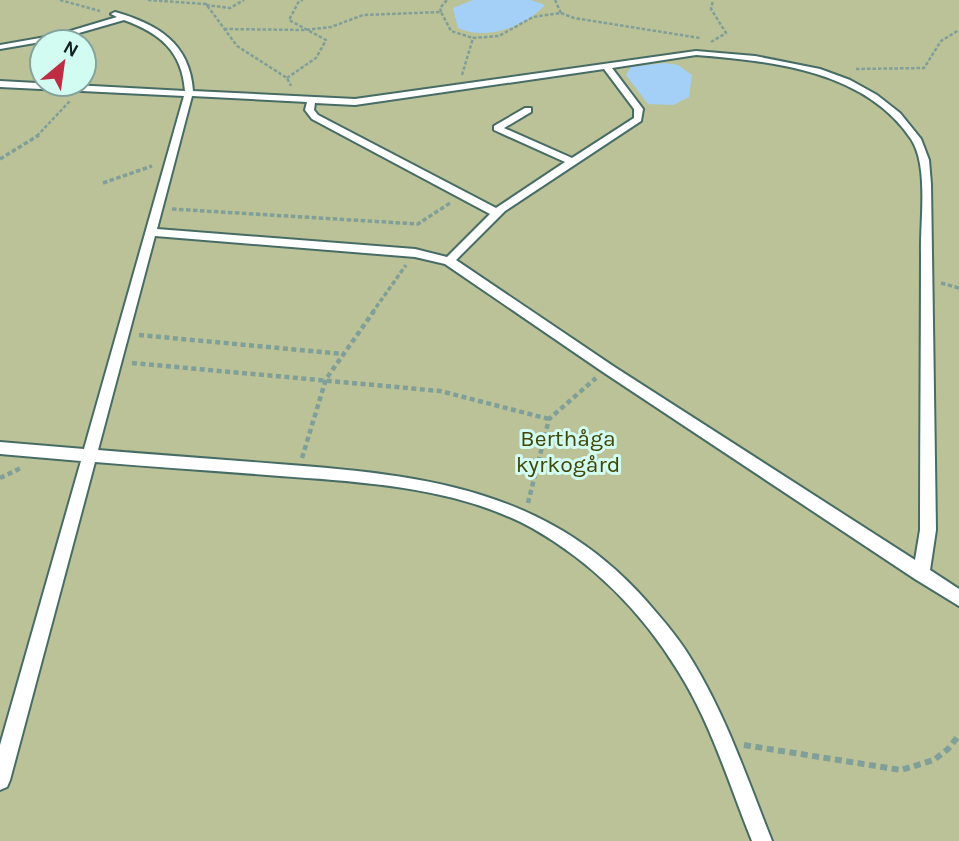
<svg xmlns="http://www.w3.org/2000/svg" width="959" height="841" viewBox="0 0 959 841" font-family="Karla,sans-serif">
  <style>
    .green { fill: #bbc297; fill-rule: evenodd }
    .water { fill: #a4d0f8 }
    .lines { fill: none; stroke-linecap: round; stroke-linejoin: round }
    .lane-casing { stroke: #476c65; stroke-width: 4 }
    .path-far3 { stroke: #809f98; stroke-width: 2.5; stroke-dasharray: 3.5 2; stroke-linecap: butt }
    .path-far2 { stroke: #809f98; stroke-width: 3.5; stroke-dasharray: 4.5 2.5; stroke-linecap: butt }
    .path-far1 { stroke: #809f98; stroke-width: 4.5; stroke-dasharray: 5 3.5; stroke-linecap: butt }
    .path { stroke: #809f98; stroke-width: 6; stroke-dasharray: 7 4.5; stroke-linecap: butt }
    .lane { fill: #fff; fill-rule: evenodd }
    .labels { text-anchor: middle; stroke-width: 6; stroke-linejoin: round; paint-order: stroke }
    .park-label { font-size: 23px; fill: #414706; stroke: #d2fbf2 }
  </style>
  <rect width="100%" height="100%" fill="#c5eee5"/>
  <!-- green -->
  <path class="green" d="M0,0H959V841H0ZM42,42H84V84H42Z"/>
  <!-- water -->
  <g class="water">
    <path d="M473,0H531L545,5C525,27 485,41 458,28L453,8Z"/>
    <polygon points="664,63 678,65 692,75 689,97 673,105 648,104 626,75 631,67"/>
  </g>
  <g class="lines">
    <defs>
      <path id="lane" d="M115,12C157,24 190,43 193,91L355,99L696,51L755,56L820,69L850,80L877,95L900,113L921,139L929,160L931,184L936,530L930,570L959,589V606L915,579L603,372L445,264L415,257L155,236L98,450C158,455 218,459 278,464C426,475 554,489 655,611C669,627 682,643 693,662C727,718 748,781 772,841H752C729,784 711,723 678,671C642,612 592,562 532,528C457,487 363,482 280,476C218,471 156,467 95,462L10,780L7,787L0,790V745L81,461L0,454V442L84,449L184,96L0,87V81L185,91C182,51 160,33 124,20L58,39L0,49V45L57,35L117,17L111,14ZM696,55C771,61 865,70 911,139C929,166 920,222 921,254C921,346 920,438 920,530L915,560L613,366L456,260L505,211L641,121L643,109L612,68ZM604,69L634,109V118L572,158L504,128L531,112V108H525L494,126V130L565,162L496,208L318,115L314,110L315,103L355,105ZM192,96L307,102L305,110L312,119L490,214L447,257L415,249L157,229Z"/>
    </defs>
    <!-- lane casing -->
    <use href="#lane" class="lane-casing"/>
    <!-- path-far3 -->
    <g class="path-far3">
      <polyline points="60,0 100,11"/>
      <polyline points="148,0 206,4 237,46 287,78 291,86"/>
      <polyline points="206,5 230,8 244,0"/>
      <polyline points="441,12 440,8 447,0"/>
      <polyline points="561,13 574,18 700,38"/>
      <polyline points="224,29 305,30 331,27 363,15 441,12 451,31 473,38"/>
      <polyline points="711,42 726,33 711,9 713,0"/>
      <polyline points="856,69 924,68 941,41 959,30"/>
      <polyline points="462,75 473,38 499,36 533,17 561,13 555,0"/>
      <polyline points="287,78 316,58 326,40 289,20 299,1 303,0"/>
      <polyline points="37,136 71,100"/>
    </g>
    <!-- path-far2 -->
    <g class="path-far2">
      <polyline points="0,159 39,135"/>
      <polyline points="103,183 152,166"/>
      <polyline points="172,209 418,224 450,203"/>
      <polyline points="941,283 959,288"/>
      <polyline points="372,313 406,265"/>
    </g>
    <!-- path-far1 -->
    <g class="path-far1">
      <polyline points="139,335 343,354"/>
      <polyline points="132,363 440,391 549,419"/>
      <polyline points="302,458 326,379 374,311"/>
      <polyline points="0,478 21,468"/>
      <polyline points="528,503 549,419 596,378"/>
    </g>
    <!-- path -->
    <polyline class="path" points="744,745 901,770 934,760 948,749 959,735"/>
    <!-- lane -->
    <use href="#lane" class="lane"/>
  </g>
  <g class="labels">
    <!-- park labels -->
    <g class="park-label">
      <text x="568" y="446">Berthåga<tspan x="568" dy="26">kyrkogård</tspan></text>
    </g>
  </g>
  <!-- north arrow -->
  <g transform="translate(63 63) rotate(29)"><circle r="33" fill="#d2fbf2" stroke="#85a39d" stroke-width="2"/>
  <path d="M0-5L12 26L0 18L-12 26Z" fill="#be2d44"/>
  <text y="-10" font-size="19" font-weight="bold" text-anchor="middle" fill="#11201d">N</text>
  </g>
</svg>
